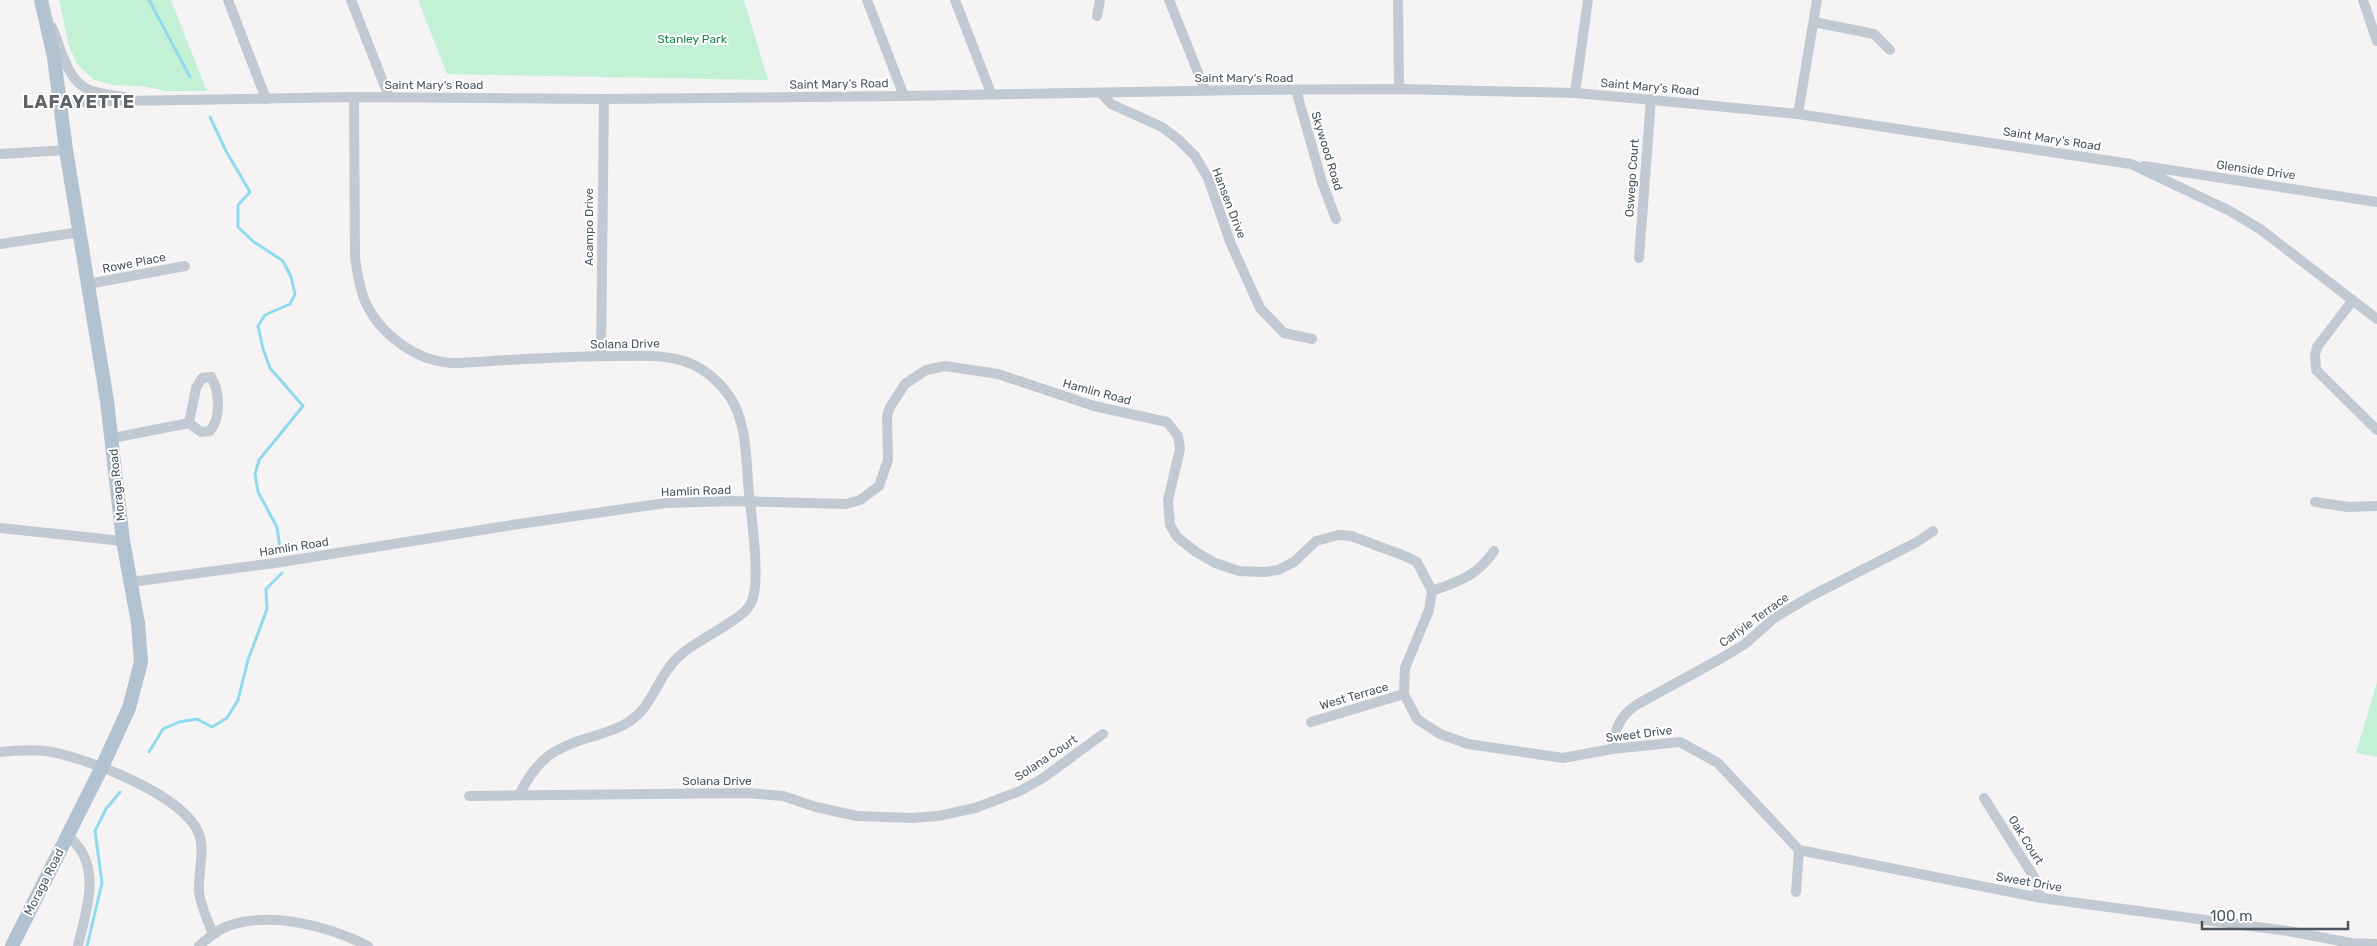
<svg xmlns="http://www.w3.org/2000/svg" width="2377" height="946" viewBox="0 0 2377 946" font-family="Rubik,sans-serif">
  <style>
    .green { fill: #c3f1d5 }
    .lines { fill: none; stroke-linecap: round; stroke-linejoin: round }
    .stream { stroke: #90daee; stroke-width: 3 }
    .minor { stroke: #c1cad2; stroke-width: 10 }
    .major { stroke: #b3c2d1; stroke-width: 14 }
    .labels { text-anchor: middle; stroke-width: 4; stroke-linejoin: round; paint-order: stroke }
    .park-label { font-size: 12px; fill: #17864f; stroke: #fff }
    .street-label { font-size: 12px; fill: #4a5661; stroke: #fff }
    .district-label { font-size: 18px; font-weight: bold; letter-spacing: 1px; fill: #5f6368; stroke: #fff }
  </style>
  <rect width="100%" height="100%" fill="#f5f3f3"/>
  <!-- green -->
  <g class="green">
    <polygon points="59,0 171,0 207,91 165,91 148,87 114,85 94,80 77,64 69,46"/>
    <polygon points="418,0 744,0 768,80 447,74"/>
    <polygon points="2377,682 2377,757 2356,753"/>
  </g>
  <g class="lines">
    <!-- stream -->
    <g class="stream">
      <polyline points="149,0 190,77"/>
      <polyline points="210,117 226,151 250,192 238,205 238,227 254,242 283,261 291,277 295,294 290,304 265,315 258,326 263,349 270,368 303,406 259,460 255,474 258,492 277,527 280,548"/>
      <polyline points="149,752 163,729 179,722 197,719 212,727 227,718 238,700 248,660 267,609 266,589 282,573"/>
      <polyline points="87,946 102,883 95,831 106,809 120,792"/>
    </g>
    <!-- minor -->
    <g class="minor">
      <polyline points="228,0 266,99"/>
      <polyline points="351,0 389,97"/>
      <polyline points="867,0 904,96"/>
      <polyline points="955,0 991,93"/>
      <polyline points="1169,0 1205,90"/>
      <polyline points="1398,0 1399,89"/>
      <polyline points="2363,0 2377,41"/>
      <polyline points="1097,16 1100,0"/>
      <polyline points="1814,22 1874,34 1890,50"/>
      <path d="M52,27C61,47 66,80 89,90C100,94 113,95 124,97"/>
      <polyline points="1296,90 1322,182 1336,219"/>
      <polyline points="1101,93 1111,104 1162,127 1179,140 1195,156 1208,178 1231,244 1260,308 1284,333 1312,339"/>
      <polyline points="1575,93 1588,0"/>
      <path d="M354,97L355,258C357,272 359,287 365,301C379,333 415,361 452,363C470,363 488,361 506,360C543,358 580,356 618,356C665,355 700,354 730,397C746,422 746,454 748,482C750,509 762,582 751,603C746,613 735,619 726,625C707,638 685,647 671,665C655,685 650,709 627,723C616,730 603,733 591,737C553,748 537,759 519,795"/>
      <polyline points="61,102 354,97 604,99 904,96 1246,90 1399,89 1575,93 1642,99 1798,114 2131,164 2230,211 2260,229 2377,319"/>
      <polyline points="1798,114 1817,0"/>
      <polyline points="0,154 66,150"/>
      <polyline points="2144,166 2377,202"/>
      <polyline points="0,244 80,232"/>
      <polyline points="1639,258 1651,99"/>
      <polyline points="88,284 185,266"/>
      <polyline points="2353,300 2317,347 2315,355 2316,370 2377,430"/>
      <polyline points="601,356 604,99"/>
      <path d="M113,438L189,423L201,432L210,431C221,418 220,391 211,377L202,378L196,388L189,423"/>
      <polyline points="2315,502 2348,507 2377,506"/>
      <polyline points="0,528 123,541"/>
      <polyline points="131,582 275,563 512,525 666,503 733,501 846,504 860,500 879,486 888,460 887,416 890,407 905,384 926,370 945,366 998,374 1094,406 1167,422 1178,436 1180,449 1168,500 1170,525 1177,537 1196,552 1215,563 1239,571 1265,572 1278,570 1294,562 1316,541 1338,535 1351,536 1405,556 1417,562 1432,591 1429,610 1405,668 1404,694 1417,719 1440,734 1468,744 1563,758 1612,749 1680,742 1718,763 1799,850 2041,898 2288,931 2351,943 2377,944"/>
      <path d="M1432,591C1460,581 1477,576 1494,551"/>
      <polyline points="1311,722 1404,694"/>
      <path d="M1612,749C1615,730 1619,717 1636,705L1720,659L1745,644L1774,618L1811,596L1917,542L1933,531"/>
      <path d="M0,752C15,751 30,749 46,751C85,757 185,795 199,834C205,850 198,873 199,891C200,905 208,921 213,934"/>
      <polyline points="469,796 748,793 783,796 816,807 857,816 912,818 938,816 975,808 1020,791 1043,778 1103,734"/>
      <polyline points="1984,798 2034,877 2041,898"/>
      <path d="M68,834C73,841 81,848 84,856C97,884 84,918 78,946"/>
      <polyline points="1796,892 1799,850"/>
      <path d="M199,946C208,938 217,930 228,926C272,911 328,926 368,946"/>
    </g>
    <!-- major -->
    <polyline class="major" points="12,946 102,767 129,708 141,662 138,623 123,541 107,401 66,150 54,57 41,0"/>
  </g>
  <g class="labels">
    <!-- park labels -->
    <g class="park-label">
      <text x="692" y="43">Stanley Park</text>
    </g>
    <!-- street labels -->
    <g class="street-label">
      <text x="1244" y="82">Saint Mary's Road</text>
      <text transform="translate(839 84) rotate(-1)" y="4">Saint Mary's Road</text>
      <text x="434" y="89">Saint Mary's Road</text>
      <text transform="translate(1650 87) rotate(5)" y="4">Saint Mary's Road</text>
      <text transform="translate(2052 139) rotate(9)" y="4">Saint Mary's Road</text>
      <text transform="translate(1327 151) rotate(73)" y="4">Skywood Road</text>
      <text transform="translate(2256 170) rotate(8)" y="4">Glenside Drive</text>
      <text transform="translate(1632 178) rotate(-86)" y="4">Oswego Court</text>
      <text transform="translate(1229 203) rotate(69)" y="4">Hansen Drive</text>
      <text transform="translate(589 227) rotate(-90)" y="4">Acampo Drive</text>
      <text transform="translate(134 263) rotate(-11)" y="4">Rowe Place</text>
      <text transform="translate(625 344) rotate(-1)" y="4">Solana Drive</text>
      <text transform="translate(1097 392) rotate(15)" y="4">Hamlin Road</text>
      <text transform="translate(117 485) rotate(-96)" y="4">Moraga Road</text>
      <text transform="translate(696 491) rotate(-2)" y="4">Hamlin Road</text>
      <text transform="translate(294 547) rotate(-9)" y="4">Hamlin Road</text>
      <text transform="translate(1754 620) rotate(-36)" y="4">Carlyle Terrace</text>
      <text transform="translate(1354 696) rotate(-16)" y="4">West Terrace</text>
      <text transform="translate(1639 734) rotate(-7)" y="4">Sweet Drive</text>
      <text transform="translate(1046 758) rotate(-34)" y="4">Solana Court</text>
      <text x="717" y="785">Solana Drive</text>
      <text transform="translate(2026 840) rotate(58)" y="4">Oak Court</text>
      <text transform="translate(44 882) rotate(-63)" y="4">Moraga Road</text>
      <text transform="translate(2029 882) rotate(10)" y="4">Sweet Drive</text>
    </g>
    <!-- district labels -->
    <g class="district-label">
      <text x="79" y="108">LAFAYETTE</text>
    </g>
  </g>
  <!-- scale -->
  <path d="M2202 921v8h146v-8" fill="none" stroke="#4a5661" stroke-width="2.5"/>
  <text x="2210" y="921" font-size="15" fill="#4a5661" stroke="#ffffff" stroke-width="4" paint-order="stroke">100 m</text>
</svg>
